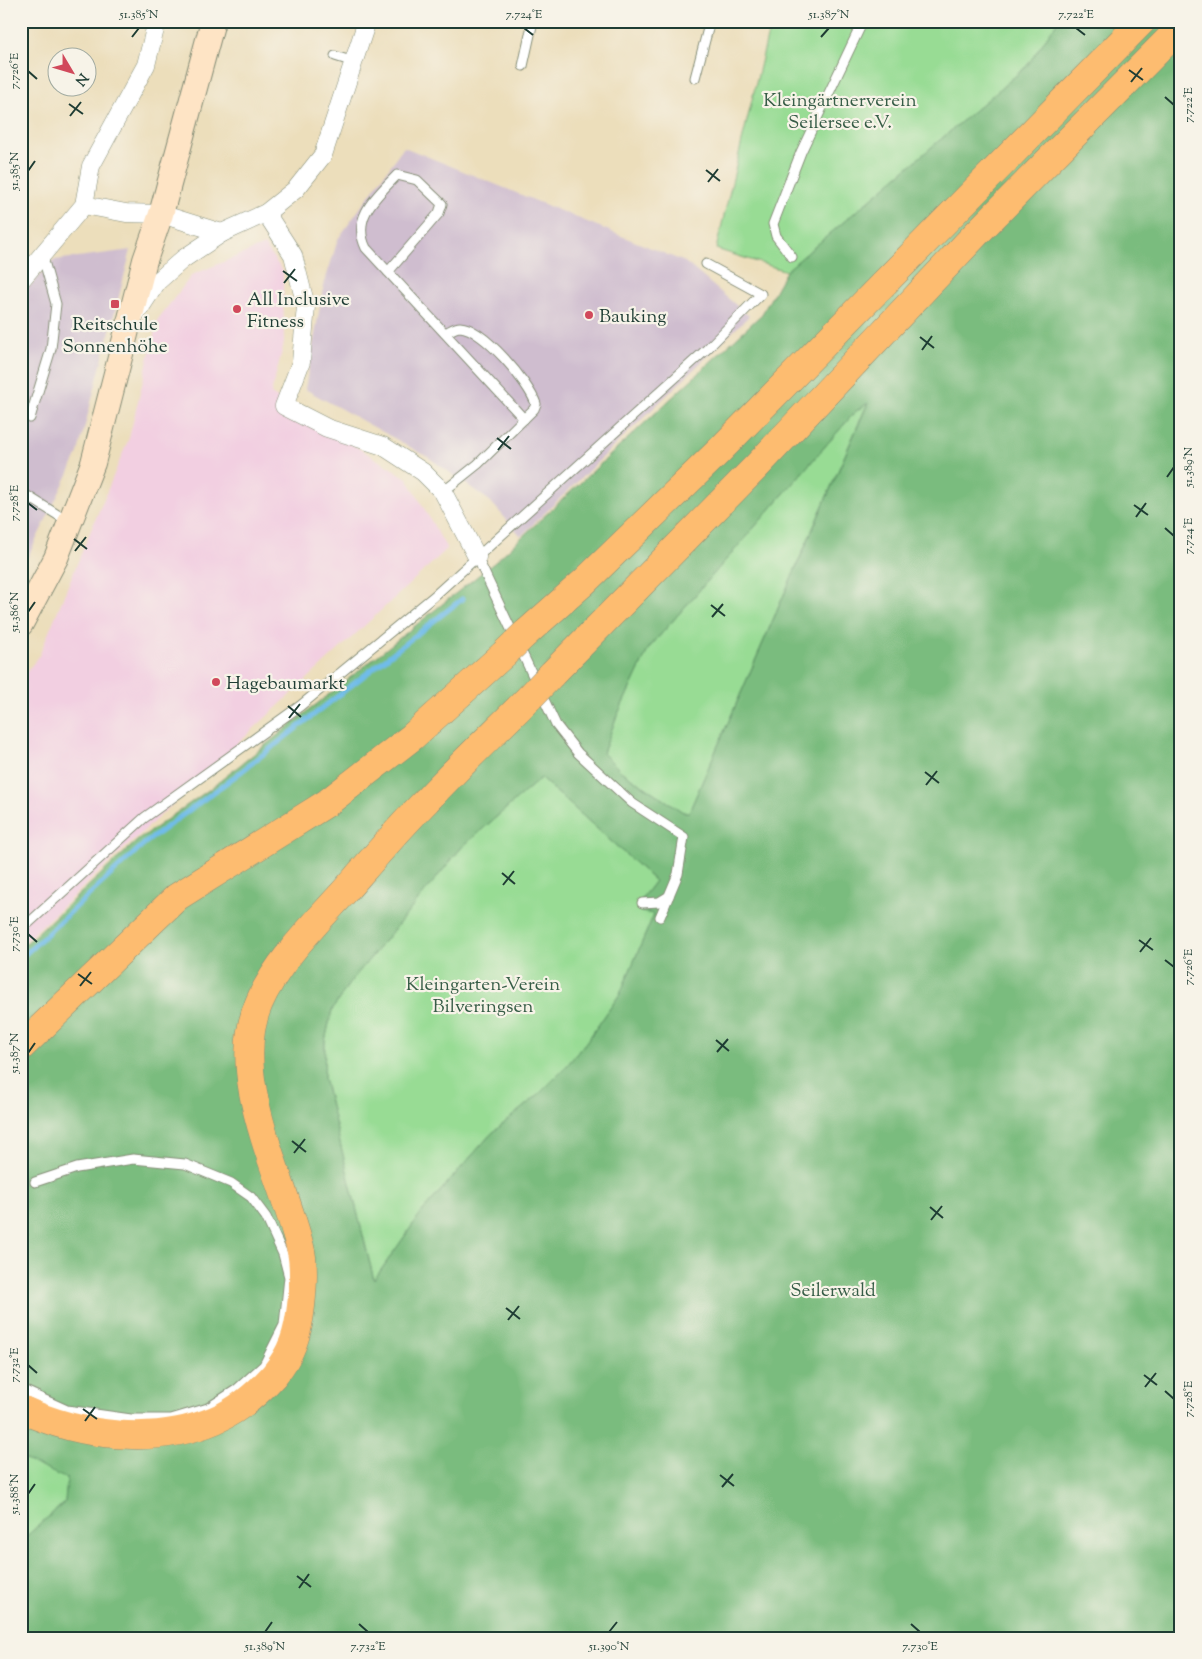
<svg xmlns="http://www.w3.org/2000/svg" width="1202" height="1659" viewBox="0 0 1202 1659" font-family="'Sorts Mill Goudy',serif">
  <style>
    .built { fill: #f2cfe1 }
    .industrial { fill: #cfbdcf }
    .green { fill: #98dc94; stroke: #5c8c64 }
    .forest { fill: #7abc7e; stroke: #4c7c59; fill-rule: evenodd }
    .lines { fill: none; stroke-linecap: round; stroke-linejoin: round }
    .stream { stroke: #70bce9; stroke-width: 5 }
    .service-casing { stroke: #868e78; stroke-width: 11 }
    .minor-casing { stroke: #868e78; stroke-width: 19 }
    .secondary-casing { stroke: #868e78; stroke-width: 26 }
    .motorway-casing { stroke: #868e78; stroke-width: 29 }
    .service { stroke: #fff; stroke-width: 9 }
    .minor { stroke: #fff; stroke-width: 18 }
    .secondary { stroke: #fee4c5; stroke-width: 24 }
    .motorway { stroke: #fdbc6f; stroke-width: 28 }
    .motorway-bridge-casing { stroke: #868e78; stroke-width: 29; stroke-linecap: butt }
    .motorway-bridge { stroke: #fdbc6f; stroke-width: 28 }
    .ticks { fill: none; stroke: #1f3d34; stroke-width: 2 }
    .poi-dot { fill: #d1495b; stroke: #f7f3e8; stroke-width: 2 }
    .labels { text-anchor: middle; stroke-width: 4.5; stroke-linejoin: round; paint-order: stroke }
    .park-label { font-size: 19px; fill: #375d47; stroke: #f7f3e8 }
    .poi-label { font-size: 19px; fill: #1f3d34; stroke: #f7f3e8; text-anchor: start }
    .neatline { fill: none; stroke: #1f3d34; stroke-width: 2 }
    .ticks-label { font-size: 12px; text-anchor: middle; fill: #1f3d34 }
  </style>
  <rect width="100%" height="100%" fill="#f7f3e8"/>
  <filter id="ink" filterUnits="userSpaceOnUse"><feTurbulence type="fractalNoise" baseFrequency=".02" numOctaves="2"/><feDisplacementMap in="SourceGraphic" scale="10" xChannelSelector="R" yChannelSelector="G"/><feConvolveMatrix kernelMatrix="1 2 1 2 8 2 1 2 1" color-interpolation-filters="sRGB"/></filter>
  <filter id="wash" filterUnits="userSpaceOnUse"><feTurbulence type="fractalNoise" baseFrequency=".0096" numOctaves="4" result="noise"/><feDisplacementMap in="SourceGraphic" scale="20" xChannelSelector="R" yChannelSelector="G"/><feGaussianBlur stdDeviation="1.12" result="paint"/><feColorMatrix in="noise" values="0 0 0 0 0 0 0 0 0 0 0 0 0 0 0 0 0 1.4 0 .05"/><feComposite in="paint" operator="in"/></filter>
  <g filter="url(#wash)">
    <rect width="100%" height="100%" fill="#ecdebb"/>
    <!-- built -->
    <polygon class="built" points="264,245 283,271 284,343 271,394 407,478 447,549 21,945 21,679 39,656 129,438 158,319 192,275"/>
    <!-- industrial -->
    <g class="industrial">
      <polygon points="404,147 685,262 749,316 521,536 490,501 428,457 305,389 324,285 338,239"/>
      <polygon points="131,250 77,456 21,571 21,295 55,260"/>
    </g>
    <!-- green -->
    <g class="green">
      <polygon points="771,21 1058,21 1027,66 786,271 716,249"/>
      <polygon points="868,402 689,812 683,812 622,772 603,753 616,718 649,648 855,412"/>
      <polygon points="541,778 655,881 642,898 641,911 654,914 620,994 590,1037 565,1068 539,1094 491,1134 421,1213 374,1280 324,1078 325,1041 332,1010 348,985 462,847"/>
      <polygon points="21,1458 67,1478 65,1502 21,1541"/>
    </g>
    <!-- forest -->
    <path class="forest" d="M1058,21H1181V1638H21V1541L65,1502L67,1479L21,1458V948L138,840L210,789L494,563L762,314L786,271L1027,66ZM868,403L689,812H683L622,772L603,753L616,718L649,648L855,412ZM541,778L655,881L642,898L641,912L654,914L620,994L590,1037L565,1068L539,1094L491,1134L421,1213L374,1280L324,1078L325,1041L332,1010L348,985L462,847Z"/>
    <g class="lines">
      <!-- stream -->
      <polyline class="stream" points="21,958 145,843 238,774 462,599"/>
    </g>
  </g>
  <g filter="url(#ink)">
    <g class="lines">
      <defs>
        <g id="service">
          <polyline points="335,56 354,62"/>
          <polyline points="523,66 533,21"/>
          <polyline points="695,78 710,21"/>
          <polyline points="792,257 776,236 773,224 801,152 863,21"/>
          <path d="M388,272L439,213L442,204L417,180L397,175C377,196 351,217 366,248L524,419"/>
          <polyline points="30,418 51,349 56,304 42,254"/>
          <polyline points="21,492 69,522"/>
          <path d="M443,492L478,464L534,409L536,404C529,383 483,328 460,327C455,327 450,331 445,333"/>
          <polyline points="477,557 556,725 578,753 632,803 684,837 678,874 660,917"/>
          <polyline points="642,903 659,902 669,896"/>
          <polyline points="21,930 144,818 300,706 433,597 707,349 761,294 706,264"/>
          <polyline points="21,1389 67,1410 131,1419 171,1419 208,1408 236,1390 264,1365 284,1325 289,1277 283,1254 266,1217 251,1197 231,1183 185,1164 133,1159 77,1168 35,1182"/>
        </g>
        <g id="minor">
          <polyline points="84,205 126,213 161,214 222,233"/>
          <polyline points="266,213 293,255 306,306 301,362 284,406 327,428 383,446 423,472 443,492 477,557"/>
          <polyline points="21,280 84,205 91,166 146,65 157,21"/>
          <polyline points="136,314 157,282 183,259 222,233 266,213 296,189 323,155 367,21"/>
        </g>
        <polyline id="secondary" points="21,624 56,558 93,463 145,260 161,214 213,21"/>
        <g id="motorway">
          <polyline points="525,634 584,582 718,452 1142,21"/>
          <polyline points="551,675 756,467 977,233 1181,27"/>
          <polyline points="21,1047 177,897 327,803 412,737 504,654"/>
          <path d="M21,1409C80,1436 154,1446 215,1420C238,1410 257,1394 274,1375C292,1353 298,1334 301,1306C303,1288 305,1265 300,1247C282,1174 227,1076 259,1003C276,963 315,924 344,892C371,861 398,829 427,800C460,765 496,731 530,697"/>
        </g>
      </defs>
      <!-- service casing -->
      <use href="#service" class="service-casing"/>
      <!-- minor casing -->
      <use href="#minor" class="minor-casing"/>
      <!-- secondary casing -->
      <use href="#secondary" class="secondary-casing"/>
      <!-- motorway casing -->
      <use href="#motorway" class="motorway-casing"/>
      <!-- service -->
      <use href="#service" class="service"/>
      <!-- minor -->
      <use href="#minor" class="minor"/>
      <!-- secondary -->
      <use href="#secondary" class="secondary"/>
      <!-- motorway -->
      <use href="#motorway" class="motorway"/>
      <defs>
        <g id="motorway-bridge">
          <polyline points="504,654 525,634"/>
          <polyline points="530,697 551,675"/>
        </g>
      </defs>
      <!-- motorway-bridge casing -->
      <use href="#motorway-bridge" class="motorway-bridge-casing"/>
      <!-- motorway-bridge -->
      <use href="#motorway-bridge" class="motorway-bridge"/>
    </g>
  </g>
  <!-- ticks -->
  <path class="ticks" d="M524,28L533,35M1076,28L1085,35M132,37L139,28M821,37L829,28M1129,70L1143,80M28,71L37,79M1131,82L1142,68M1165,97L1174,105M69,104L83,114M70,116L81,102M706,170L720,181M28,171L35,161M708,182L718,169M283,271L297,281M284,283L295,269M920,337L934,348M922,350L932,336M497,438L511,449M498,450L509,436M1167,477L1174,467M28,503L37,510M1134,505L1148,515M1136,517L1146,503M1165,528L1174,536M74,539L87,549M75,551L86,537M711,605L725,616M28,612L35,602M712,617L723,604M288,706L301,717M289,718L300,704M925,772L939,783M926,785L937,771M502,873L515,884M503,885L514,871M28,934L37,942M1139,940L1153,950M1140,952L1151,938M1165,960L1174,967M78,974L92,984M80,986L91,972M716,1040L729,1051M717,1052L728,1039M28,1053L35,1043M292,1141L306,1152M294,1153L305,1139M930,1207L943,1218M931,1220L942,1206M506,1308L520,1319M508,1320L519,1306M28,1365L37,1373M1144,1375L1157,1385M1145,1387L1156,1373M1165,1391L1174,1399M83,1409L97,1419M85,1421L95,1407M720,1475L734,1486M722,1487L733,1474M28,1494L35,1484M297,1576L311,1587M299,1588L309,1574M359,1624L368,1632M911,1624L920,1632M265,1632L272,1622M609,1632L617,1622"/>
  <!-- markers -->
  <g class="poi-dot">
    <rect x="110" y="299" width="10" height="10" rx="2.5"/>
    <circle cx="237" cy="309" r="5"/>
    <circle cx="589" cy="315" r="5"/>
    <circle cx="216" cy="682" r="5"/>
  </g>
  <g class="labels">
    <!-- park labels -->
    <g class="park-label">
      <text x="840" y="106">Kleingärtnerverein<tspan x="840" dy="22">Seilersee e.V.</tspan></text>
      <text x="483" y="990">Kleingarten-Verein<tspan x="483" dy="22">Bilveringsen</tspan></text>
      <text x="833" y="1296">Seilerwald</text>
    </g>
    <!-- poi labels -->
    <g class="poi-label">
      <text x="247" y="305">All Inclusive<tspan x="247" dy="22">Fitness</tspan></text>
      <text x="599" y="322">Bauking</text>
      <text x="115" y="330" text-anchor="middle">Reitschule<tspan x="115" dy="22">Sonnenhöhe</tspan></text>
      <text x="226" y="689">Hagebaumarkt</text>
    </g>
  </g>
  <!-- margin -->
  <rect width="1202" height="1659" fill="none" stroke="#f7f3e8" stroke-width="55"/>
  <!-- north arrow -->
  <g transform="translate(72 72) rotate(128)"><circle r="24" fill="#f7f3e8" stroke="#a1aaa0"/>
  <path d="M0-4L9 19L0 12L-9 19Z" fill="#d1495b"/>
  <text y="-8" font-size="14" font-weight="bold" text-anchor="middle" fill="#1f3d34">N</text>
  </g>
  <rect x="28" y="28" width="1146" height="1604" class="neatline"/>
  <g class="ticks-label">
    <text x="139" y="18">51.385°N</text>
    <text x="524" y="18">7.724°E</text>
    <text x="829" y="18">51.387°N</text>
    <text x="1076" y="18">7.722°E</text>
    <text transform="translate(14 71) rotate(-90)" y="4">7.726°E</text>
    <text transform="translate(1188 105) rotate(-90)" y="4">7.722°E</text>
    <text transform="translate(14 171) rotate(-90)" y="4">51.385°N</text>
    <text transform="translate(1188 467) rotate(-90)" y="4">51.389°N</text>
    <text transform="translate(14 503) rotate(-90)" y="4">7.728°E</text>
    <text transform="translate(1188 536) rotate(-90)" y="4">7.724°E</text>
    <text transform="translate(14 612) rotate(-90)" y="4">51.386°N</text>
    <text transform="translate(14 934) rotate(-90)" y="4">7.730°E</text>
    <text transform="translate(1188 967) rotate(-90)" y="4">7.726°E</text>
    <text transform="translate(14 1053) rotate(-90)" y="4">51.387°N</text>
    <text transform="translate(14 1365) rotate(-90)" y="4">7.732°E</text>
    <text transform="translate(1188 1399) rotate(-90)" y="4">7.728°E</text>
    <text transform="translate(14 1494) rotate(-90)" y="4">51.388°N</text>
    <text x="265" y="1650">51.389°N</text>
    <text x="368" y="1650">7.732°E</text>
    <text x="609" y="1650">51.390°N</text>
    <text x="920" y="1650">7.730°E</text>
  </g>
</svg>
